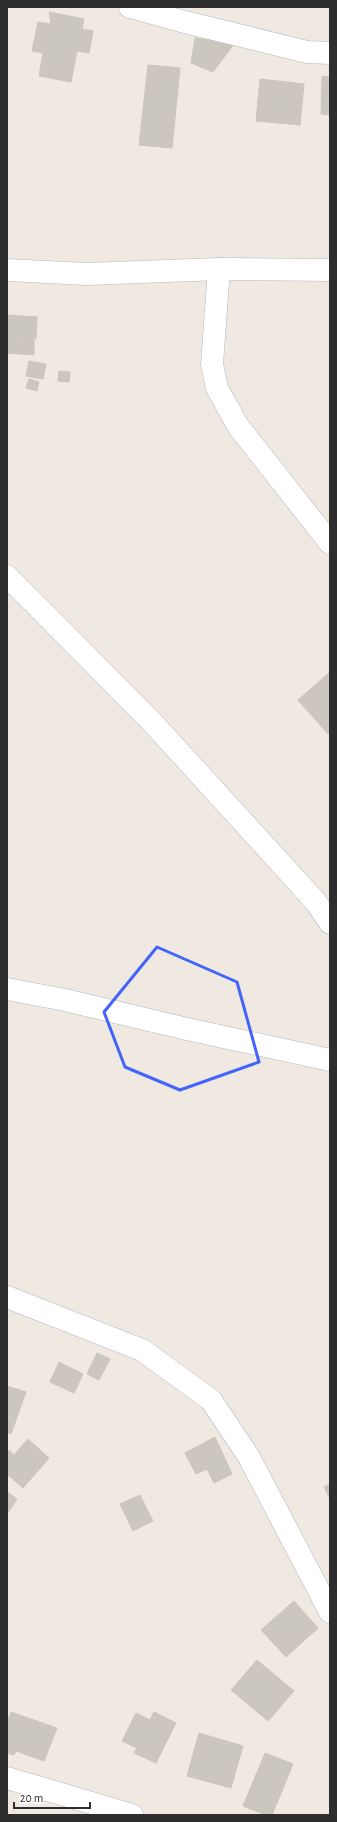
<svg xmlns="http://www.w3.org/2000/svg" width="337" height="1822" viewBox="0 0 337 1822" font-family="'Alegreya Sans',sans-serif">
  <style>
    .building { fill: #cbc7bf; stroke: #cbc5ba }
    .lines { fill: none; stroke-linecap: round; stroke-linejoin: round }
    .street-casing { stroke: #b4b7c1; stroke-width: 23 }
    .secondary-casing { stroke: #b4b7c1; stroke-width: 23 }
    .street { stroke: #fff; stroke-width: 22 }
    .secondary { stroke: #fff; stroke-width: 22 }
    .marked { fill: none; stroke: #4264fb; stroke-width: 3; stroke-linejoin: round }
  </style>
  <rect width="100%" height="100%" fill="#efe9e1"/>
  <!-- building -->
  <g class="building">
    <polygon points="49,12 84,19 82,29 93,31 89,53 77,51 71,82 39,76 43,53 32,51 38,22 51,24"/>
    <polygon points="195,38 234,44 213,72 191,63"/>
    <polygon points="148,65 180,68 172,148 139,145"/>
    <polygon points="322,76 330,77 330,115 321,114"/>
    <polygon points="260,79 304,84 300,125 256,121"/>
    <polygon points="7,315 37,317 36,339 7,337"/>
    <polygon points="7,338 34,340 34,355 7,353"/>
    <polygon points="29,361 46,364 43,379 26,376"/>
    <polygon points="59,371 70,372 69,382 58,381"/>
    <polygon points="29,379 39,382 37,391 26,388"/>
    <polygon points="330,672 330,732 328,734 298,700"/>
    <polygon points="97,1353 110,1359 99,1380 87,1374"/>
    <polygon points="59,1362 83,1374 74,1393 50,1382"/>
    <polygon points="7,1386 26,1392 11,1434 7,1432"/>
    <polygon points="215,1437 232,1474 214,1483 207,1469 196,1474 185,1453"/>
    <polygon points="28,1439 49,1458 23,1488 7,1474 7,1452 9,1450 14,1455"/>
    <polygon points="330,1484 330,1499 324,1487"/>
    <polygon points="7,1492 17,1499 7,1514"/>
    <polygon points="140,1495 153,1521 133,1531 120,1504"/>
    <polygon points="294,1601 318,1628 286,1657 261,1630"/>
    <polygon points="257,1660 294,1691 268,1721 231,1690"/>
    <polygon points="11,1712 57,1728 44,1761 16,1751 14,1755 7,1753 7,1723"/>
    <polygon points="154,1712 176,1723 156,1763 134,1753 137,1748 122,1741 136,1713 150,1720"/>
    <polygon points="199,1733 243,1746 231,1788 187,1776"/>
    <polygon points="265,1753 293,1764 272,1815 266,1815 243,1806"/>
  </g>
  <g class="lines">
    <defs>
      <g id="street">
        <polyline points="130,7 181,21 307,52 330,53"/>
        <polyline points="219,269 212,364 217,388 238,426 330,543"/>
        <polyline points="7,576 151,721 316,902 330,923"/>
        <polyline points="7,989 65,1000 187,1029 330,1060"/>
        <polyline points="7,1297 142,1350 211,1400 249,1457 330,1612"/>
        <polyline points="7,1778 132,1815"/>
      </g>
      <polyline id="secondary" points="7,270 87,274 219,269 330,270"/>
    </defs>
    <!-- street casing -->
    <use href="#street" class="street-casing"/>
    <!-- secondary casing -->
    <use href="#secondary" class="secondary-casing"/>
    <!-- street -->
    <use href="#street" class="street"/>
    <!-- secondary -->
    <use href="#secondary" class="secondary"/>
  </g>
  <!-- marked area -->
  <path class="marked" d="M157,947L237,982L259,1062L180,1090L125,1067L104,1012Z"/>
  <!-- border -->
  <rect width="337" height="1822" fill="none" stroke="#2e2e2e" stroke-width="16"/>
  <!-- scale -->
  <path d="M14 1802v6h76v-6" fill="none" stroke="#2e2e2e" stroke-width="2"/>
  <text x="20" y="1802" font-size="12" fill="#2e2e2e" stroke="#ffffff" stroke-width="3" paint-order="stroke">20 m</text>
</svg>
